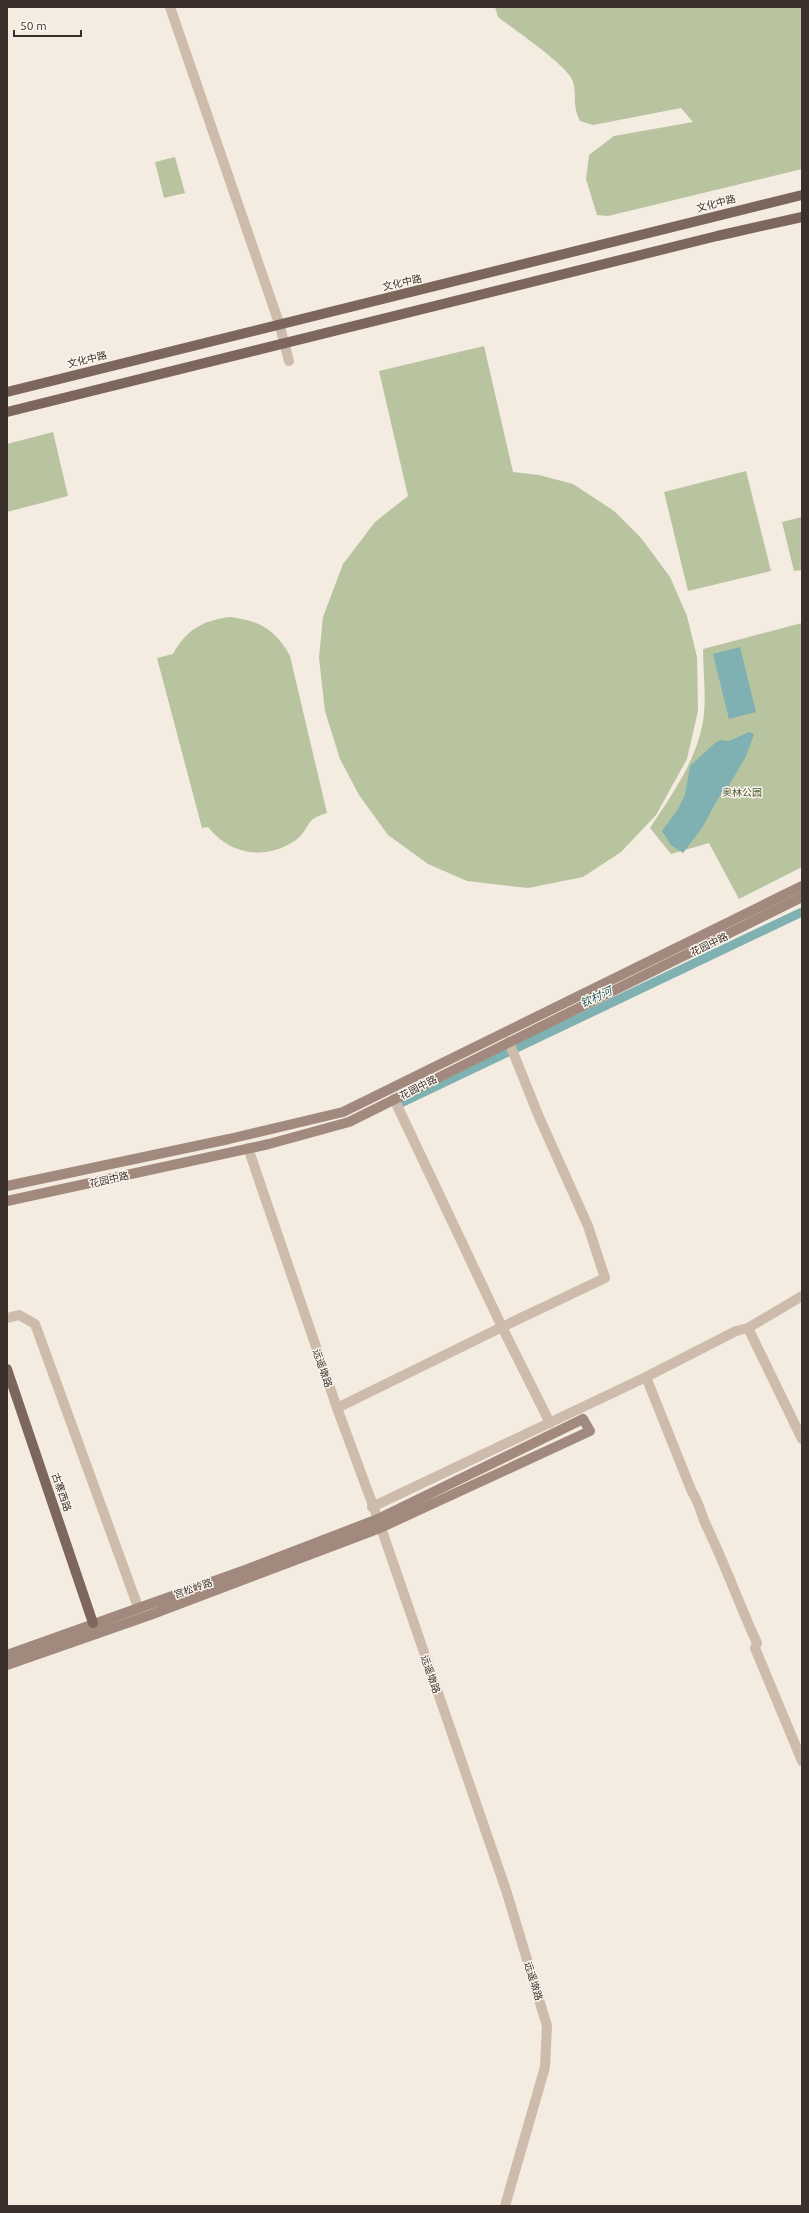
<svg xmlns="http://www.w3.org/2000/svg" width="809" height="2213" viewBox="0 0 809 2213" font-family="Ubuntu,'Noto Sans SC',sans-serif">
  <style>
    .green { fill: #b8c4a0 }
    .water { fill: #7fb0b2 }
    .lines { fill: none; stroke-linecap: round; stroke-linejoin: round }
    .canal { stroke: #7fb0b2; stroke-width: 9 }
    .minor { stroke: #cdbbac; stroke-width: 10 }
    .tertiary { stroke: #cdbbac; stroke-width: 10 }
    .secondary { stroke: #a18a7d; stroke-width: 10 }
    .primary { stroke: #7d675c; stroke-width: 10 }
    .labels { text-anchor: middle; stroke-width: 3; stroke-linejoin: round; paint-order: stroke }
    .street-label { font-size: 10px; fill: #3b302b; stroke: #fbf5ee }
    .park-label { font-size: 10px; fill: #4a5a2e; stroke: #fbf5ee }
    .water-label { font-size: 11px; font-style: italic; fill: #1f5a5e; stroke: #fbf5ee }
  </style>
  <rect width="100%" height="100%" fill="#f4ebe1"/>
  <!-- green -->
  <g class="green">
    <path d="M495,7H802V169L608,216L597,215L586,179L589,155L614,136L693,122L681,108L593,125L580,121C572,105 577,96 573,82C569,66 513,29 498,17Z"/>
    <polygon points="175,157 185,193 164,198 155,162"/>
    <polygon points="484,346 513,472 539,475 573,484 614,511 641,538 670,577 687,616 697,657 698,711 687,759 656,815 621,852 583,877 528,888 467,881 428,864 388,835 359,795 340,759 325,711 319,658 323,617 343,564 375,522 408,496 379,371"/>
    <polygon points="53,432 68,496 7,512 7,444"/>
    <polygon points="746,471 771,571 688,591 664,492"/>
    <polygon points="802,517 802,570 794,571 782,522"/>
    <path d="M230,617C260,621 275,629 290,656L327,813C304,819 311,828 296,840C265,861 230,855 208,827L202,828L157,658L173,654C187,629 202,621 230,617Z"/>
    <path d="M802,623V867L739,899L709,843L671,854L650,828C673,793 700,756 704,713C706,692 703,670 703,649Z"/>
  </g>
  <!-- water -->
  <g class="water">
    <polygon points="740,647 756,712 729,719 713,654"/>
    <polygon points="749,732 754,734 746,756 728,787 719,797 702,828 683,853 671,845 662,831 678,809 685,795 690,766 716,742 721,740 729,741"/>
  </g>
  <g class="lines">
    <!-- canal -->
    <polyline class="canal" points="401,1103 802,912"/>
    <!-- minor -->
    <g class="minor">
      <polyline points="170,7 279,323 289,361"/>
      <polyline points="394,1099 502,1327 550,1423"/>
      <polyline points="7,1318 19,1315 35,1324 138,1607"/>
      <polyline points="748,1328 802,1439"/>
      <path d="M646,1377L692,1492C699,1502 701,1514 706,1525C725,1564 739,1604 757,1643L755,1648L802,1761"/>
      <polyline points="337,1408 502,1327 605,1278 588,1226 539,1117 509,1042"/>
      <polyline points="372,1507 646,1377 736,1331 748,1328 802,1296"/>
    </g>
    <!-- tertiary -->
    <polyline class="tertiary" points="248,1148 337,1408 378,1519 506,1890 547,2026 545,2067 505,2206"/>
    <!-- secondary -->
    <g class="secondary">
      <polyline points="7,1186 229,1139 343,1112 802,886"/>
      <polyline points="7,1201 269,1144 349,1122 802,897"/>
      <polyline points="7,1655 248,1569 378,1519 583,1419 590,1431 380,1528 150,1615 7,1665"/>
    </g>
    <!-- primary -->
    <g class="primary">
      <polyline points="7,392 802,195"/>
      <polyline points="7,412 717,236 802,217"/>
      <polyline points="7,1369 93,1623"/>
    </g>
  </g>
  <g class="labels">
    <!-- street labels -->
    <g class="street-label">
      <text transform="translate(716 203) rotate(-15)" y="4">文化中路</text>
      <text transform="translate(402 282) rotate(-13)" y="4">文化中路</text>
      <text transform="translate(87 359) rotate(-14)" y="4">文化中路</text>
      <text transform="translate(709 944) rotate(-26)" y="4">花园中路</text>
      <text transform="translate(418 1087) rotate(-27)" y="4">花园中路</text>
      <text transform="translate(109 1179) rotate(-13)" y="4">花园中路</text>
      <text transform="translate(323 1368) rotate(71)" y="4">远遥墩路</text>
      <text transform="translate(62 1492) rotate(71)" y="4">古寨西路</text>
      <text transform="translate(193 1588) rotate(-19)" y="4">宫松岭路</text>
      <text transform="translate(431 1674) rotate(71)" y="4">远遥墩路</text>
      <text transform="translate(534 1981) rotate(73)" y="4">远遥墩路</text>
    </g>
    <!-- park labels -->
    <g class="park-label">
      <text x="742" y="796">奥林公园</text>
    </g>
    <!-- water labels -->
    <g class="water-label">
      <text transform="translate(596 997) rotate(-25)" y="4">钦村河</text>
    </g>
  </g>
  <!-- border -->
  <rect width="809" height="2213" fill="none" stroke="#3b302b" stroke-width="16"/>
  <!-- scale -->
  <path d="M14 30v6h67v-6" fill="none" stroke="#3b302b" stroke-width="2"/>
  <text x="20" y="30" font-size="12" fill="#3b302b" stroke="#fbf5ee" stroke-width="3" paint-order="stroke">50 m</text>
</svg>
